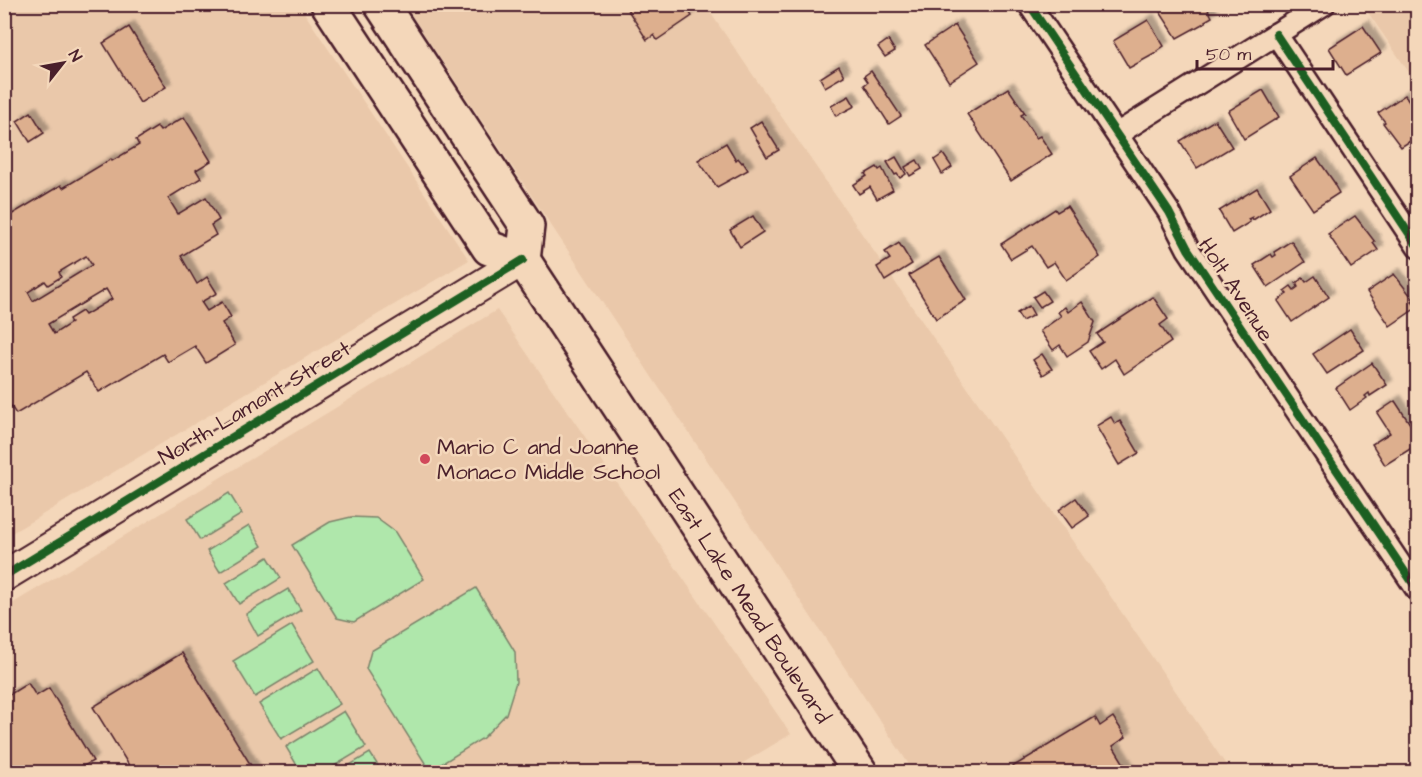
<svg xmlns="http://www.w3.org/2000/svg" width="1422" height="777" viewBox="0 0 1422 777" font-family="'Architects Daughter',sans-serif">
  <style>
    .built { fill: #eac8aa }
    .green { fill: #afe7ab; stroke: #7c836b; stroke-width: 1.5 }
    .building { fill: #ddaf8e; stroke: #4a1f2b; stroke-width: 1.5; fill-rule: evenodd; filter: url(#shadow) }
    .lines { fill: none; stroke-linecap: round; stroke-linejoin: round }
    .street-casing { stroke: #4a1f2b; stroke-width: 26 }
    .secondary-casing { stroke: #4a1f2b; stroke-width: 34 }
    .primary-casing { stroke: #4a1f2b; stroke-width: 38 }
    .street { stroke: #f4d7ba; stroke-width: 21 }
    .secondary { stroke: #f4d7ba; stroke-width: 30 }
    .primary { stroke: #f4d7ba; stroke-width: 33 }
    .cycleway-casing { stroke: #f4d7ba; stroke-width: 11 }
    .cycleway { stroke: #1b5e20; stroke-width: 8 }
    .poi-dot { fill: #d1495b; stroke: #f4d7ba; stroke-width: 2 }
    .labels { text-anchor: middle; stroke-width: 5; stroke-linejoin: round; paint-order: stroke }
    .street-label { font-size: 22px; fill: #4a1f2b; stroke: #f4d7ba }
    .poi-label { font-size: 22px; fill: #4a1f2b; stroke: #f4d7ba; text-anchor: start }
  </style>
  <defs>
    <filter id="shadow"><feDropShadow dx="5.5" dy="-5.5" stdDeviation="1.5" flood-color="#0004"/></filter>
  </defs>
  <rect width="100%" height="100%" fill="#f4d7ba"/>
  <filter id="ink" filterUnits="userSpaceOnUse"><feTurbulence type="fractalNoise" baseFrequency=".0167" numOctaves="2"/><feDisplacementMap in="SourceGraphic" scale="12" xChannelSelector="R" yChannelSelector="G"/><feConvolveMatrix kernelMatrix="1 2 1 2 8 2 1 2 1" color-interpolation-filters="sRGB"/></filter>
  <g filter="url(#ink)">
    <!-- built -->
    <g class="built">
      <polygon points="4,5 299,5 469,260 5,537"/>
      <polygon points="405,5 705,5 1231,772 914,772"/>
      <polygon points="1363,5 1417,5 1417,84"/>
      <polygon points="497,310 791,734 728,772 5,772 5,608"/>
    </g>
    <!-- green -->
    <g class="green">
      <polygon points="229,493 242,514 200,540 187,519"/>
      <polygon points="351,517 376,518 395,532 424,579 354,622 337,618 292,545 330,522"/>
      <polygon points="249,525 262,546 220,572 207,551"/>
      <polygon points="268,557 281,578 239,604 226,583"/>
      <polygon points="476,588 515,652 516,682 506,714 483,738 430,771 366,669 371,651"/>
      <polygon points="288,589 301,610 258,636 246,614"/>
      <polygon points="292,625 314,661 255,697 233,661"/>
      <polygon points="318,668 340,704 281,739 259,704"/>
      <polygon points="344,711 366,747 324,772 301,772 286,747"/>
      <polygon points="370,753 382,772 338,772"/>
    </g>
    <!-- building -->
    <g class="building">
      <polygon points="624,4 684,4 692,16 657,40 654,35 647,40"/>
      <polygon points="1172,4 1205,4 1212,17 1205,21 1206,22 1177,38 1160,12"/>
      <polygon points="1148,20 1164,46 1157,51 1158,52 1129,68 1113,41"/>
      <polygon points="955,25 979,62 949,82 925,45"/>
      <polygon points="1363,26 1381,53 1346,75 1329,48"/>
      <polygon points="129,27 166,87 140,103 103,43"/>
      <polygon points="888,40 895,51 885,57 878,47"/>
      <polygon points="839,66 844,76 825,87 820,78"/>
      <polygon points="871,71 901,116 889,124 864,85 868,82 864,76"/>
      <polygon points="1008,88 1025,113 1021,115 1036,138 1040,136 1052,154 1011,181 967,114"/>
      <polygon points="1263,90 1279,117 1244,139 1228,111"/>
      <polygon points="1405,95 1418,114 1418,136 1401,147 1383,123 1385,122 1378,113"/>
      <polygon points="849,96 855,106 836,116 831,106"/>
      <polygon points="31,112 44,133 30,142 17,121"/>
      <path d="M184,117L211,161L196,170L201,178L168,198L178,214L206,197L219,220L211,225L216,235L181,256L197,284L207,277L217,293L201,302L207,311L222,302L231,317L222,323L235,345L206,363L195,346L168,362L163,354L99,392L86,372L16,414L4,396V249L9,246L4,238V219L61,185L63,188L111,159L112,161L139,145L136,140L157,127L160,131ZM86,256L92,265L33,301L28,292L45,281L48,285L61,277L59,272ZM106,289L112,299L85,315L82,311L69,319L71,323L54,334L48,324Z"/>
      <polygon points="1215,120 1232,147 1197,168 1180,141"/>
      <polygon points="761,121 779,150 767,157 750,128"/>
      <polygon points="726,143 736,160 738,158 742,163 743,162 748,170 717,187 698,160"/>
      <polygon points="943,154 952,167 942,174 934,160"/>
      <polygon points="896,157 906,174 900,178 897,174 895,175 887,162"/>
      <polygon points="1317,158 1336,185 1335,186 1339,193 1313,210 1290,176"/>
      <polygon points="917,160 922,169 910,176 905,167"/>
      <polygon points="877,167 879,170 882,168 893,190 877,199 870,187 859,194 853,185 867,176 865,174"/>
      <polygon points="1257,188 1270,209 1253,220 1252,217 1248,219 1250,222 1232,233 1219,211"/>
      <polygon points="1067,206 1100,257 1066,280 1054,262 1046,267 1032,246 1011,259 1001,244 1055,209 1057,212"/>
      <polygon points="753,216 763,232 740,247 730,230"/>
      <polygon points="1355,216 1375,242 1373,243 1378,250 1351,268 1328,234"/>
      <polygon points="1291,241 1305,262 1268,287 1254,265 1271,254 1273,257 1276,255 1274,252"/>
      <polygon points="899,243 912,264 885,281 877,267 890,259 885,252"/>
      <polygon points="939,257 966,300 936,319 909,275"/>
      <polygon points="1394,274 1414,300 1412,301 1416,308 1390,326 1367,292"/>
      <polygon points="1315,276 1329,297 1292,322 1278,301 1287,294 1284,291 1291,286 1294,290 1298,287 1296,283 1303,278 1306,282"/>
      <polygon points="1043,291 1050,301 1040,307 1033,297"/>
      <polygon points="1153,297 1168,319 1160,325 1171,342 1124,374 1115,359 1101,369 1089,351 1103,342 1097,334"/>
      <polygon points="1082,302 1095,322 1088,342 1067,356 1060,345 1053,350 1040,331 1061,316 1058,312 1065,307 1068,312"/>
      <polygon points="1029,306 1034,315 1022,321 1017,313"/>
      <polygon points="1350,329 1364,350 1327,374 1313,354"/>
      <polygon points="1042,354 1052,369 1043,375 1033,360"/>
      <polygon points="1372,363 1387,385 1370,396 1369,393 1365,396 1367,398 1350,410 1336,388"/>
      <polygon points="1395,401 1418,436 1418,444 1385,465 1372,444 1390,433 1377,413"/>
      <polygon points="1111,417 1115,424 1120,421 1139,453 1119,465 1096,426"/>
      <polygon points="1076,498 1089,516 1072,528 1059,510"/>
      <polygon points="182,653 255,772 133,772 93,707"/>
      <polygon points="28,683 36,696 49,688 93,761 73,772 4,772 4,698"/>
      <polygon points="1095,717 1100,726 1113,717 1126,737 1113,746 1129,772 1004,772"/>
    </g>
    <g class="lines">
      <defs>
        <g id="street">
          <polyline points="1029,4 1169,212 1188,249 1418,591"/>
          <polyline points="1276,34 1418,247"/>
          <polyline points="1117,134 1324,4"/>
        </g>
        <polyline id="secondary" points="4,576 523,260"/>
        <g id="primary">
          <path id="s1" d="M328,4L489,248L523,260L860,772"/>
          <polyline points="381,4 527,226 523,260"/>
        </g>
      </defs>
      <!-- street casing -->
      <use href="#street" class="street-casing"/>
      <!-- secondary casing -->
      <use href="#secondary" class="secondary-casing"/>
      <!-- primary casing -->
      <use href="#primary" class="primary-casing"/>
      <!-- street -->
      <use href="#street" class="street"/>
      <!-- secondary -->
      <use href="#secondary" class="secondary"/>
      <!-- primary -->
      <use href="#primary" class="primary"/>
      <defs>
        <g id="cycleway">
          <polyline points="1029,4 1169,212 1188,249 1418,591"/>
          <polyline points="1276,34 1418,247"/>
          <polyline points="4,576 523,260"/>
        </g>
      </defs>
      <!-- cycleway casing -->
      <use href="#cycleway" class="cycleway-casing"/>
      <!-- cycleway -->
      <use href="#cycleway" class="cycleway"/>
    </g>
  </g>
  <!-- markers -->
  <circle class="poi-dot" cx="425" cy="459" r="6"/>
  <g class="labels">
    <!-- street labels -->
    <g class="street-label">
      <text transform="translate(1237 289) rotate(57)" y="8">Holt Avenue</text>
      <text transform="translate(254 402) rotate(-31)" y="8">North Lamont Street</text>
      <text dy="8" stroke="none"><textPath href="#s1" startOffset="742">East Lake Mead Boulevard</textPath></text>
    </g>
    <!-- poi labels -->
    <g class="poi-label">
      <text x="437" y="454">Mario C and Joanne<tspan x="437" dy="25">Monaco Middle School</tspan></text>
    </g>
  </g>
  <!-- margin -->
  <rect width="1422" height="777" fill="none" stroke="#f4d7ba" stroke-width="24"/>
  <rect x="12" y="12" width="1398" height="753" fill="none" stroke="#4a1f2b" stroke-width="2" filter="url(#ink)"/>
  <!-- north arrow -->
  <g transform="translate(63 63) rotate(59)" stroke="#f4d7ba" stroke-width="4.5" paint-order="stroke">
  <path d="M0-4.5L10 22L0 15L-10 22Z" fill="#4a1f2b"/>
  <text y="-9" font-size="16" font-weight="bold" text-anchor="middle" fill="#4a1f2b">N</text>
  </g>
  <!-- scale -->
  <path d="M1197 60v9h136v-9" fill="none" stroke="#4a1f2b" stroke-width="3"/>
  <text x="1206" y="60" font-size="18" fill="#4a1f2b" stroke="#f4d7ba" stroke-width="4.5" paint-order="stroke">50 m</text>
</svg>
